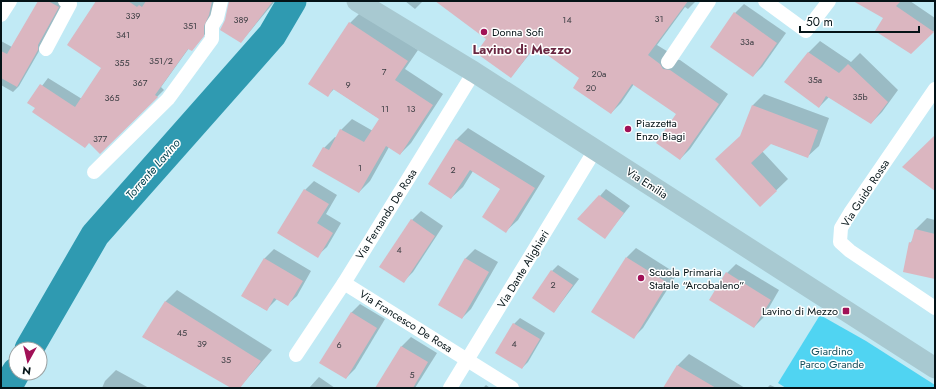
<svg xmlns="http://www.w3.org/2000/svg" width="936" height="389" viewBox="0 0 936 389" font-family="Jost,sans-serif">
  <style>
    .green { fill: #50d4f2 }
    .shadow { fill: #0003 }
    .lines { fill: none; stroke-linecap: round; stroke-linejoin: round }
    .river { stroke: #2f9ab1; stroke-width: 29 }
    .building { fill: #dbb6c0 }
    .minor { stroke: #fff; stroke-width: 14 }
    .secondary { stroke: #a8c9d1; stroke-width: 21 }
    .poi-dot { fill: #a11157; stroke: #fff; stroke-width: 1.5 }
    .labels { text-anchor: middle; stroke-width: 3; stroke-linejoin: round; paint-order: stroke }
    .number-label { font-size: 9px; fill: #3a3c41 }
    .poi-label { font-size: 11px; fill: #041317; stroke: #fff; text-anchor: start }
    .street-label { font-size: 11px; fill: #041317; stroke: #fff }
    .park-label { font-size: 11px; fill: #154f5c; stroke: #fff }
    .water-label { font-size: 12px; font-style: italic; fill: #074753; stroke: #fff }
    .quarter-label { font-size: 13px; font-weight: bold; fill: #6a2741; stroke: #fff }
  </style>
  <rect width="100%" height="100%" fill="#c1eaf5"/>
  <!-- green -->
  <polygon class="green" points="820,315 866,341 935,385 935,388 786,388 778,383"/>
  <!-- shadow -->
  <g class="shadow">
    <polygon points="39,1 64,1 38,53 19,86 13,92 1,85 1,41 12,47"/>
    <polygon points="97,1 217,1 210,28 192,50 189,48 161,87 164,90 100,153 89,142 29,103 48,78 82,99 132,38"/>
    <polygon points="230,1 275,1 241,42 226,20"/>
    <polygon points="405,1 423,1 415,9"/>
    <polygon points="437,1 696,1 688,9 685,7 657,45 670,53 673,59 680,60 728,94 690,149 680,159 677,114 634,84 621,103 611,113 581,78 536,46 511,77 488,39"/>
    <polygon points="869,1 910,1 935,18 935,30 910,53 884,18"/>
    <polygon points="744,4 786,33 762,67 753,76 735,13"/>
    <polygon points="361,12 418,50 405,69 443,94 411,143 400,154 389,147 370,181 359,192 324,148 335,137 337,138 341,130 352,119 373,131 380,119 334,89 328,95 350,23"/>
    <polygon points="820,41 851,62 860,53 898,90 882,112 871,123 829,97 819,107 808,53"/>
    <polygon points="764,94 829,118 819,146 807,157 770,143 762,151 788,179 760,206 741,135 753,105"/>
    <polygon points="468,128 545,176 518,220 506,231 501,189 473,171 463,187 451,198 429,184 457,139"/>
    <polygon points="314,181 337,195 326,214 341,223 327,247 317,256 305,190"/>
    <polygon points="606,189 630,206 605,237 600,196"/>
    <polygon points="421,211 443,226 413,272 404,281 412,220"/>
    <polygon points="927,218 935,220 935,278 904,271 910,243 913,240 915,230"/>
    <polygon points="636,248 677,274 643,328 634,337 627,257"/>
    <polygon points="274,249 311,271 297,296 287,305 277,299 266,310 243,296 265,258"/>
    <polygon points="475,249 498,262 471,309 462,318 439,305 466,258"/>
    <polygon points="736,264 779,290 763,318 754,327 727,273"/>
    <polygon points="558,265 579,279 554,312 552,271"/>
    <polygon points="177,290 272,350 239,388 233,388 143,337 166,301"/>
    <polygon points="360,304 385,319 355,369 346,378 351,313"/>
    <polygon points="520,318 545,333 528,362 522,368 514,324"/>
    <polygon points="411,337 437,353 415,388 376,388 402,346"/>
    <polygon points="689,354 745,388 664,388 678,365"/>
    <polygon points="116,370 149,388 102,388 105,381"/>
    <polygon points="319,377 335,388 309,388"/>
    <polygon points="486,385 490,388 483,388"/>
    <polygon points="770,385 777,388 767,388"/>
  </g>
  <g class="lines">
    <!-- river -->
    <g class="river">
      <polyline points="29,349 95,235 272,35 292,1"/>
      <polyline points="7,388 16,372"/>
    </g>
  </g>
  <!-- building -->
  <g class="building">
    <polygon points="38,1 48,1 59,7 38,45 38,50 17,87 1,78 1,51 7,54"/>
    <polygon points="96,1 128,1 137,7 139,5 142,7 146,1 212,1 209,15 204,26 204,36 192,51 188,49 155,95 158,97 100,154 89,143 85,148 32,112 35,108 27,103 40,84 75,107 101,68 67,45"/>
    <polygon points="229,1 273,1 241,43 220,30 225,20"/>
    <polygon points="435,1 688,1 648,55 660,64 663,69 670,70 719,104 680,160 656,143 676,114 632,84 611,114 573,88 579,78 535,46 511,78 476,53 486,39"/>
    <polygon points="853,1 901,1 896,6 934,32 911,54 875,31 883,18"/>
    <polygon points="734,12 777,43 753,77 710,47"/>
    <polygon points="349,22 408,61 395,80 433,105 400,155 386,146 359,193 312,166 323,147 329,150 340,129 364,142 379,119 333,89 328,97 308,84"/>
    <polygon points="808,52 839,73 848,64 888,102 871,124 826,96 819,108 784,82"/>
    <polygon points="752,105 818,130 808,158 771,144 751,163 777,191 760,207 715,159 740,136"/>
    <polygon points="935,135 935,191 902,167"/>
    <polygon points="456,139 535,188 506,233 482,217 500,189 470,170 451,199 428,184"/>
    <polygon points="304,189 329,204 317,223 333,233 318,258 277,233"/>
    <polygon points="599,195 624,213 605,239 577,219"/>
    <polygon points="411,219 435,236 404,283 379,267"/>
    <polygon points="915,229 935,234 935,279 903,272 909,242 911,243"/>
    <polygon points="626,257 668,283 634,339 591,312"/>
    <polygon points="264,258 303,281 288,306 274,298 267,311 241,296"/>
    <polygon points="465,258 489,272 462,319 438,305"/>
    <polygon points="551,270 573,285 554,313 532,298"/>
    <polygon points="726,272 771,300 754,328 709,300"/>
    <polygon points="165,301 261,361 240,388 231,388 142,337"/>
    <polygon points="351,312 377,328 346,379 319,363"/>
    <polygon points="513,323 540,339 522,369 495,353"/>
    <polygon points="401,346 428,362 413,388 375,388"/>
    <polygon points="677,365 716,388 663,388"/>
  </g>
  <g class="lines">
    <!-- minor -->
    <g class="minor">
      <polyline points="765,1 806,31 829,1"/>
      <polyline points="1,15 10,1"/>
      <polyline points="46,49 70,4 65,1"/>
      <polyline points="668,62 709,1"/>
      <polyline points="935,89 850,213 841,228 840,242 850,251 935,308"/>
      <polyline points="94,172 168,99 212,39 212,26 217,18 221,1"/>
      <polyline points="344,283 512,388"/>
      <polyline points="296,355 344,283 474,72"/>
      <polyline points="450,388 595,150"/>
    </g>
    <!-- secondary -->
    <polyline class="secondary" points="357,1 474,72 935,368"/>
  </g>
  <!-- markers -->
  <g class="poi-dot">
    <circle cx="484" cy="32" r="4"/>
    <circle cx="628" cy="129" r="4"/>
    <circle cx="641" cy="278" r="4"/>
    <rect x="842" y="307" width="8" height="8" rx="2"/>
  </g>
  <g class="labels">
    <!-- number labels -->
    <g class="number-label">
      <text x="133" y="19">339</text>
      <text x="659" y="22">31</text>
      <text x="241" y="23">389</text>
      <text x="567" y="23">14</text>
      <text x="190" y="29">351</text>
      <text x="123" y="38">341</text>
      <text x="747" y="45">33a</text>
      <text x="161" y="64">351/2</text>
      <text x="122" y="66">355</text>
      <text x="384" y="75">7</text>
      <text x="599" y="77">20a</text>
      <text x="815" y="83">35a</text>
      <text x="140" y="86">367</text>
      <text x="348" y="88">9</text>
      <text x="591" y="91">20</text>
      <text x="860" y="100">35b</text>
      <text x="112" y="101">365</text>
      <text x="385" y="112">11</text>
      <text x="411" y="112">13</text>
      <text x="100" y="142">377</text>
      <text x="360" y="171">1</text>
      <text x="453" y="173">2</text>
      <text x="399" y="253">4</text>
      <text x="553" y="288">2</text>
      <text x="182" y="336">45</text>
      <text x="202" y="347">39</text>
      <text x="514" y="347">4</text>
      <text x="339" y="348">6</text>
      <text x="226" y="363">35</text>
      <text x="412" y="378">5</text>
    </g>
    <!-- poi labels -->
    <g class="poi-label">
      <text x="492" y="36">Donna Sofì</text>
      <text x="636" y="127">Piazzetta<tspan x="636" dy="13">Enzo Biagi</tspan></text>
      <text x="649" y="276">Scuola Primaria<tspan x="649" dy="13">Statale “Arcobaleno”</tspan></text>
      <text x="838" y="315" text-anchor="end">Lavino di Mezzo</text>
    </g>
    <!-- street labels -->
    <g class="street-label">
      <text transform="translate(647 183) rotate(33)" y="4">Via Emilia</text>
      <text transform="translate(865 193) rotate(-57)" y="4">Via Guido Rossa</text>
      <text transform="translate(386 214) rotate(-58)" y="4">Via Fernando De Rosa</text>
      <text transform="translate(523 269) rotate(-59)" y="4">Via Dante Alighieri</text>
      <text transform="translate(406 321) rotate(32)" y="4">Via Francesco De Rosa</text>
    </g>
    <!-- park labels -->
    <g class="park-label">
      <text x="832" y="355">Giardino<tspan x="832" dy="13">Parco Grande</tspan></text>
    </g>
    <!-- water labels -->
    <g class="water-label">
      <text transform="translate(153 169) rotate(-49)" y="4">Torrente Lavino</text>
    </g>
    <!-- quarter labels -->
    <g class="quarter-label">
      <text x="522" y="54">Lavino di Mezzo</text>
    </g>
  </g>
  <!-- border -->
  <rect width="936" height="389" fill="none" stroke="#041317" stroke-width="4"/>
  <!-- north arrow -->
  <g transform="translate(28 361) rotate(188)"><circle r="19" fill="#ffffff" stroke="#9ba1a2"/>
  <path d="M0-3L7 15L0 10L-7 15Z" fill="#a11157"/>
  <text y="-6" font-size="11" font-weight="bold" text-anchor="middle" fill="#041317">N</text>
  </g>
  <!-- scale -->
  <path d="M800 26v6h119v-6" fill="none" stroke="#041317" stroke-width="2"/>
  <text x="806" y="26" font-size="12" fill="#041317" stroke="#ffffff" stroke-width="3" paint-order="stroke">50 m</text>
</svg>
